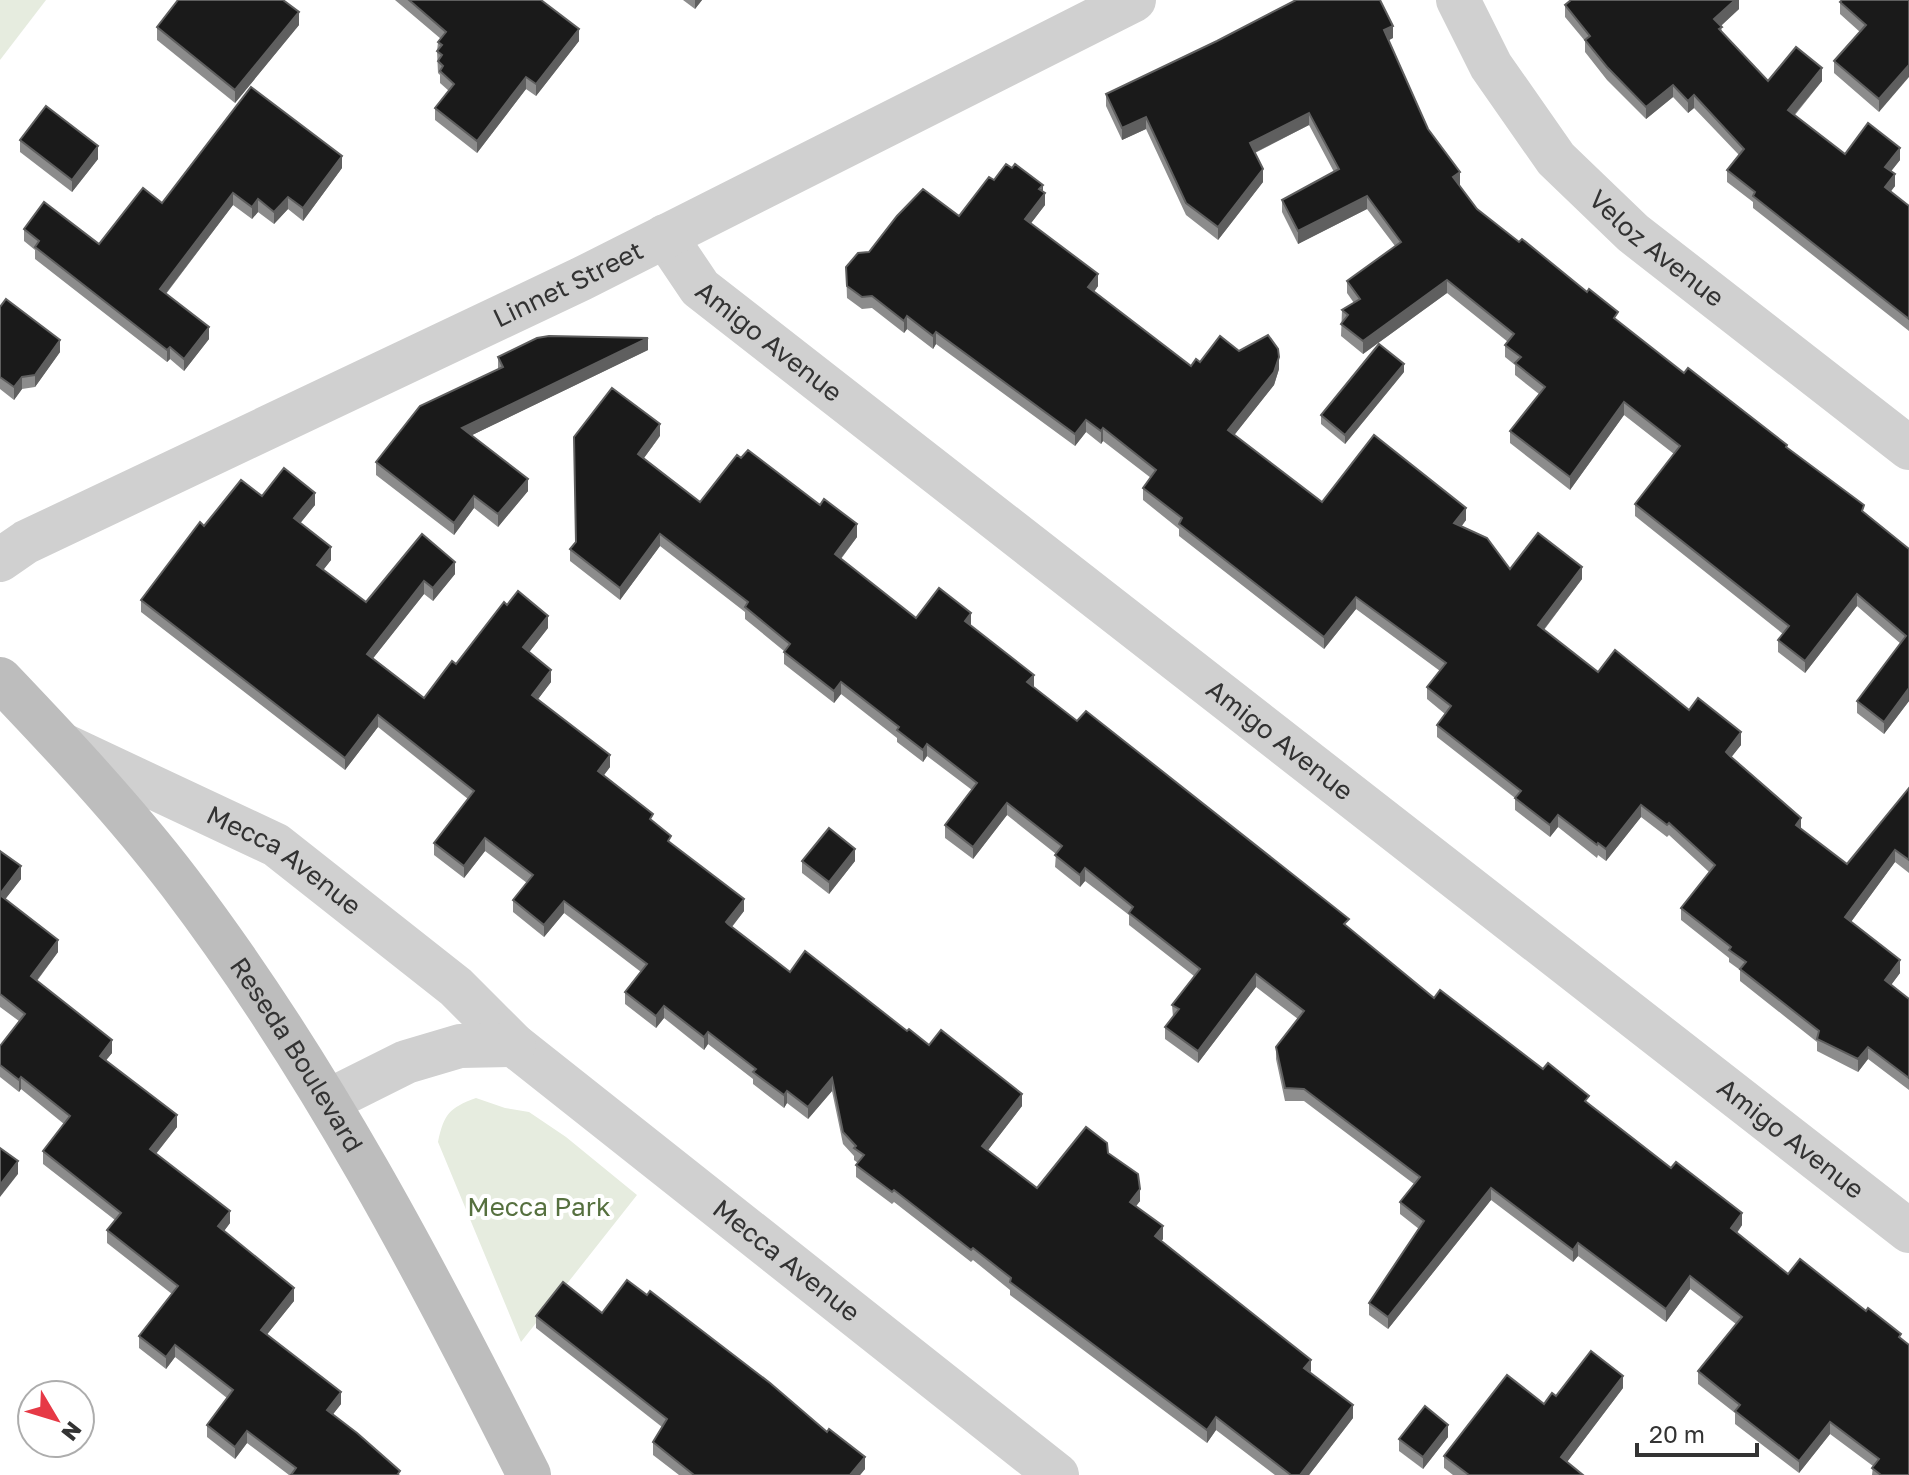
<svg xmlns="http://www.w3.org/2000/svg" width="1909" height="1475" viewBox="0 0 1909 1475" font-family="'Golos Text',sans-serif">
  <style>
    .green { fill: #e6ecdf }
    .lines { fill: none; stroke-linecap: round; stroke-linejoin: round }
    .street { stroke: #d0d0d0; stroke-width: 44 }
    .secondary { stroke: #bdbdbd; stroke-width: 44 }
    .wall { fill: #8c8c8c }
    .shaded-wall { fill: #5f5f5f }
    .building { fill: #1a1a1a; stroke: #5f5f5f; stroke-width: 2 }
    .labels { text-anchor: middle; stroke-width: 8; stroke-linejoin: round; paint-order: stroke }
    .street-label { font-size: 26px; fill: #333; stroke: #fff }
    .park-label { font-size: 26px; fill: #56703f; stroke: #fff }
  </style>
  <rect width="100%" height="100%" fill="#fff"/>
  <!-- green -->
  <g class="green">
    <polygon points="0,0 46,0 0,60"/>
    <path d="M476,1098L505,1108L529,1112L566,1137L637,1195L521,1342L438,1142C444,1114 449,1108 476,1098Z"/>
  </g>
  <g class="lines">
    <!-- street -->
    <g class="street">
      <path id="s1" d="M1458,0L1491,66L1556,159L1633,233L1909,448"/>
      <path id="s2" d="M665,236L700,288L1909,1231"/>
      <path id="s3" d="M0,560L26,542L581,279L1134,0"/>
      <path id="s4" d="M63,745L276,845L456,987L514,1045L1057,1475"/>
      <polyline points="328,1101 406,1062 460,1046 514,1045"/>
    </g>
    <!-- secondary -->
    <path class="secondary" id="s5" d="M0,679C62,744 125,811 180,883C319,1066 426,1270 529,1475"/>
  </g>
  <!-- wall -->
  <g class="wall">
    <polygon points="395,0 541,0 579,41 536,96 526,89 477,153 435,120 435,108 449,91 440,83 440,75 438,73 437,51 438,42 441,39"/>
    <polygon points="683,0 702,0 695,9"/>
    <polygon points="1739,0 1739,9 1721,26 1722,32 1768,81 1822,81 1795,115 1845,154 1900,160 1891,171 1895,186 1890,192 1909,206 1909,331 1753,208 1753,202 1727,182 1727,170 1739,155 1694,108 1688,113 1673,97 1646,119 1607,80 1585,52 1585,41 1565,17 1565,5"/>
    <polygon points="1909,0 1879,112 1834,73 1834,61 1860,32 1840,14 1840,2"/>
    <polygon points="299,25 235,103 157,40 157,27"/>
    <polygon points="1393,38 1388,40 1428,129 1460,185 1459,185 1477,209 1684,373 1787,448 1909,549 1909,701 1884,734 1857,713 1857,701 1901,644 1857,606 1805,673 1778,652 1778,640 1783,634 1635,516 1635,504 1674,454 1624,415 1570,490 1510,443 1510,431 1539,394 1515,375 1515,365 1505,357 1505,345 1508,342 1447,293 1363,354 1341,336 1342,310 1354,303 1347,293 1347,281 1395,246 1367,209 1298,244 1282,212 1282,200 1334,172 1309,125 1255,153 1263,182 1218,240 1186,215 1146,129 1122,140 1106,106 1106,94"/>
    <polygon points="20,140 98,159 72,192 20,152"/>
    <polygon points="342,168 303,221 288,209 274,224 258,212 252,219 233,205 166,294 209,339 184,371 170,359 167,362 35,259 35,250 24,241 24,229 99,244 162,203"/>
    <polygon points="994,180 1043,192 1045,205 1031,223 1098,286 1094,292 1191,366 1239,351 1279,369 1274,385 1234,435 1322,502 1466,520 1461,527 1510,569 1582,579 1544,630 1598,672 1689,710 1741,745 1731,757 1801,830 1847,864 1909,788 1909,873 1895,862 1851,922 1900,973 1891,985 1909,999 1909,1090 1868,1059 1858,1072 1817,1051 1817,1042 1740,981 1740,970 1729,962 1729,958 1681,920 1681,908 1709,872 1669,835 1667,837 1641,817 1606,861 1598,855 1597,858 1558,827 1550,837 1515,810 1515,798 1437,737 1437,725 1445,714 1427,699 1427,687 1440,671 1356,609 1324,649 1179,536 1179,529 1143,500 1143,488 1151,478 1103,441 1101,444 1086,432 1075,446 936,344 933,349 907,329 904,333 872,308 862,309 847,298 846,267 869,252 959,216"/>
    <polygon points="0,307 60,352 35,387 22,389 14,400 0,389"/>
    <polygon points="648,350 472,435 528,491 498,527 474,508 454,535 376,475 376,462 498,369 498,357"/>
    <polygon points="1404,372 1345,444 1321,424 1321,415"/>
    <polygon points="660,436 644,458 700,502 857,537 841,559 916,618 971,626 1033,687 1349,928 1434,998 1589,1104 1742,1225 1737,1233 1788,1274 1901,1339 1909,1475 1872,1475 1873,1466 1830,1434 1799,1473 1735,1424 1735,1413 1698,1384 1698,1371 1736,1324 1690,1289 1666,1322 1578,1256 1573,1262 1491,1200 1388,1329 1369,1315 1369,1303 1419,1229 1400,1214 1400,1202 1414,1184 1304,1101 1285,1101 1276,1059 1276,1047 1298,1019 1256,987 1198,1063 1165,1039 1165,1027 1173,1017 1172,1005 1194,976 1129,925 1129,915 1085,881 1080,887 1055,867 1056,854 1007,815 973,859 945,838 945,825 972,790 927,756 923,762 897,742 897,738 841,694 834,703 784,664 784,651 745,619 745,612 660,546 620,600 570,561 570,549"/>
    <polygon points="262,496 315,505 300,523 331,560 323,570 366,602 422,534 455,574 433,601 424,594 373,658 424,698 456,664 548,628 529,652 551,682 538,699 610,767 604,775 653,822 671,843 744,911 732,927 790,972 907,1031 1022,1106 988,1150 1037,1188 1108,1153 1140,1201 1136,1206 1163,1239 1161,1241 1310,1372 1353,1418 1309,1475 1275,1475 1216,1430 1207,1443 1010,1295 1010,1290 973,1260 971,1262 894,1202 892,1204 856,1177 856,1165 858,1163 854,1160 854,1156 843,1144 832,1091 808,1119 787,1103 784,1108 753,1084 753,1079 708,1044 704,1050 664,1018 656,1028 625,1004 625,992 641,972 564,913 544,937 513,912 513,900 527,883 485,851 464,878 434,855 434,843 468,799 378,727 345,770 141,612 141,600 204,526"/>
    <polygon points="0,851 21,879 5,899 58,952 37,981 112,1053 106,1060 177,1127 156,1154 230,1223 224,1231 294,1301 267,1334 341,1404 333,1414 400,1475 289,1475 247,1443 235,1459 207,1437 207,1425 227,1398 175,1357 166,1369 139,1348 139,1336 172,1294 107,1243 107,1230 115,1220 43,1164 43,1151 64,1124 21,1089 19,1092 0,1077 0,1046 19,1021 0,1007"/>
    <polygon points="802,861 855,861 829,894 802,873"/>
    <polygon points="602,1313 865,1469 860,1475 679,1475 653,1455 653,1442 662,1427 536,1328 536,1316"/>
    <polygon points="1623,1388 1567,1462 1583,1475 1453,1475 1444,1468 1444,1456 1544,1404 1556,1396"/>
    <polygon points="1448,1437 1423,1469 1399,1451 1399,1439"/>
  </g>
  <!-- shaded-wall -->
  <g class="shaded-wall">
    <polygon points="695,0 702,0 695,9"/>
    <polygon points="1735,0 1739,0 1739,9 1714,32 1714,19"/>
    <polygon points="299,12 299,25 235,103 235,90"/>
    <polygon points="1393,26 1393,38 1384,43 1384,30"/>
    <polygon points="579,29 579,41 536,96 536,84"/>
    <polygon points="1909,65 1909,77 1879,112 1879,99"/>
    <polygon points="1822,68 1822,81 1788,122 1788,110"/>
    <polygon points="526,77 526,89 477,153 477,141"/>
    <polygon points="1673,85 1673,97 1646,119 1646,107"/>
    <polygon points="1694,95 1694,108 1688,113 1688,101"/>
    <polygon points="1309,113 1309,125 1250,155 1250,143"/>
    <polygon points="1146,117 1146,129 1122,140 1122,128"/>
    <polygon points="98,146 98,159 72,192 72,180"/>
    <polygon points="1900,148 1900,160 1885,179 1885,167"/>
    <polygon points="342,156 342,168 303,221 303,208"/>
    <polygon points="1263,169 1263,182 1218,240 1218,227"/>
    <polygon points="1460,172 1460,185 1453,189 1453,177"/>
    <polygon points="1895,174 1895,186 1885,199 1885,187"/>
    <polygon points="1043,185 1043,196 1045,193 1045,205 1025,231 1025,219"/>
    <polygon points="233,193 233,205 160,301 160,289"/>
    <polygon points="1367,196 1367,209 1298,244 1298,231"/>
    <polygon points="288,197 288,209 274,224 274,212"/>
    <polygon points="258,199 258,212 252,219 252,207"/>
    <polygon points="1098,274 1098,286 1088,299 1088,287"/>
    <polygon points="1447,280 1447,293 1363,354 1363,341"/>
    <polygon points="907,316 907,329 904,333 904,321"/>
    <polygon points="209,327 209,339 184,371 184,359"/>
    <polygon points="936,332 936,344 933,349 933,336"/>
    <polygon points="648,338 648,350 462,440 462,428"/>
    <polygon points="60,340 60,352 35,387 35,375"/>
    <polygon points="170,347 170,359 167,362 167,350"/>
    <polygon points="1279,357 1279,369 1274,385 1228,443 1228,430"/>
    <polygon points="1404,364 1404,372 1345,444 1345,435"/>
    <polygon points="22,377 22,389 14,400 14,387"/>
    <polygon points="1624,402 1624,415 1570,490 1570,477"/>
    <polygon points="1086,420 1086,432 1075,446 1075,434"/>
    <polygon points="660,424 660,436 638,466 638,454"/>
    <polygon points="1103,428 1103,441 1101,444 1101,431"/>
    <polygon points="528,479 528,491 498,527 498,514"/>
    <polygon points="315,493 315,505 294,531 294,518"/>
    <polygon points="474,496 474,508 454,535 454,523"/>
    <polygon points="1466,508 1466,520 1454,536 1454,523"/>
    <polygon points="857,524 857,537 835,566 835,554"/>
    <polygon points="660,534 660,546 620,600 620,588"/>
    <polygon points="331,547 331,560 317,578 317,565"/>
    <polygon points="455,562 455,574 433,601 433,588"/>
    <polygon points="1582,567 1582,579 1538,637 1538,625"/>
    <polygon points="424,581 424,594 367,666 367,654"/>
    <polygon points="1857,594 1857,606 1805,673 1805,661"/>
    <polygon points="1356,597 1356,609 1324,649 1324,637"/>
    <polygon points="971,613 971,626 965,621"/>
    <polygon points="548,616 548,628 523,660 523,647"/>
    <polygon points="551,670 551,682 532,707 532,695"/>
    <polygon points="1034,675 1034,687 1027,682"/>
    <polygon points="841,682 841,694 834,703 834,691"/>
    <polygon points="1909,688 1909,701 1884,734 1884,722"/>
    <polygon points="378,715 378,727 345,770 345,758"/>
    <polygon points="1741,732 1741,745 1726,764 1726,752"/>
    <polygon points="927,744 927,756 923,762 923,750"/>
    <polygon points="610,755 610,767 598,783 598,771"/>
    <polygon points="1007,803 1007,815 973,859 973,847"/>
    <polygon points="1641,805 1641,817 1606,861 1606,849"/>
    <polygon points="1558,815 1558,827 1550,837 1550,825"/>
    <polygon points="1801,818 1801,830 1796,825"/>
    <polygon points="485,838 485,851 464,878 464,866"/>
    <polygon points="855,849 855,861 829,894 829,882"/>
    <polygon points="1895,850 1895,862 1845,930 1845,917"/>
    <polygon points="21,866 21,879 0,906 0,894"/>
    <polygon points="1085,868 1085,881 1080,887 1080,875"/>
    <polygon points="744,899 744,911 726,934 726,922"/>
    <polygon points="564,901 564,913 544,937 544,925"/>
    <polygon points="58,940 58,952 31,988 31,976"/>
    <polygon points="1900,960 1900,973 1885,993 1885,980"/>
    <polygon points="1256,974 1256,987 1198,1063 1198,1051"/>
    <polygon points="664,1006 664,1018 656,1028 656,1016"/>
    <polygon points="708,1032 708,1044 704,1050 704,1037"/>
    <polygon points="112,1040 112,1053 100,1068 100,1056"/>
    <polygon points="1868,1047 1868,1059 1858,1072 1858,1059"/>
    <polygon points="21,1077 21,1089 19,1092 19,1080"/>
    <polygon points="832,1078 832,1091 808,1119 808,1107"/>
    <polygon points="787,1091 787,1103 784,1108 784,1095"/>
    <polygon points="1022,1094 1022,1106 982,1158 982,1146"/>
    <polygon points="177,1115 177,1127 150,1161 150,1149"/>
    <polygon points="18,1161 18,1174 0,1197 0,1185"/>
    <polygon points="1491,1188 1491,1200 1388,1329 1388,1317"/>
    <polygon points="1140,1189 1140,1201 1130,1214 1130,1202"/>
    <polygon points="230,1211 230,1223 218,1239 218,1226"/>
    <polygon points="1742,1213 1742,1225 1731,1241 1731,1228"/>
    <polygon points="1163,1226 1163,1239 1155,1249 1155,1236"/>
    <polygon points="1578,1243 1578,1256 1573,1262 1573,1250"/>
    <polygon points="1690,1276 1690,1289 1666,1322 1666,1309"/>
    <polygon points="294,1288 294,1301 261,1342 261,1330"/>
    <polygon points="175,1345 175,1357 166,1369 166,1357"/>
    <polygon points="1311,1360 1311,1372 1304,1368"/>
    <polygon points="1623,1376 1623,1388 1561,1470 1561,1457"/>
    <polygon points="341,1392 341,1404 327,1422 327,1410"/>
    <polygon points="1353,1405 1353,1418 1309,1475 1300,1475"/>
    <polygon points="1216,1417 1216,1430 1207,1443 1207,1430"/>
    <polygon points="1830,1422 1830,1434 1799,1473 1799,1461"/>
    <polygon points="1448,1425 1448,1437 1423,1469 1423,1457"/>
    <polygon points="247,1431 247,1443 235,1459 235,1447"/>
    <polygon points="865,1457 865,1469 860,1475 850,1475"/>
  </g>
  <!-- building -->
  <g class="building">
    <polygon points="178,0 283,0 299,12 235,90 157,27"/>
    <polygon points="409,0 541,0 579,29 536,84 526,77 477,141 435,108 454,84 440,71 443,66 438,61 442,55 437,51 442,45 438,42 446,32"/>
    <polygon points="1296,0 1380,0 1393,26 1384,30 1428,129 1460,172 1453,177 1477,209 1519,242 1522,239 1587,292 1589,289 1618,312 1614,318 1684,373 1688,368 1787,445 1786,447 1864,505 1862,511 1909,549 1909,688 1884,722 1857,701 1906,636 1857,594 1805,661 1778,640 1789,626 1635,504 1680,446 1624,402 1570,477 1510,431 1545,387 1515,363 1521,357 1505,345 1514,334 1447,280 1363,341 1341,324 1348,315 1342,310 1360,299 1347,281 1401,242 1367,196 1298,231 1282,200 1339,169 1309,113 1250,143 1263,169 1218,227 1186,203 1146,117 1122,128 1106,94 1217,41"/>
    <polygon points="1571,0 1735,0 1714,19 1722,27 1719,29 1768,81 1796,47 1822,68 1788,110 1845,154 1868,123 1900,148 1885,167 1895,174 1885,187 1909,206 1909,319 1753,196 1755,192 1727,170 1744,149 1694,95 1688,101 1673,85 1646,107 1607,67 1585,40 1590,36 1565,5"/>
    <polygon points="1842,0 1909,0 1909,65 1879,99 1834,61 1866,25 1840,2"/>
    <polygon points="251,87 342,156 303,208 288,197 274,212 258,199 252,207 233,193 160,289 209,327 184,359 170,347 167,350 35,247 39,241 24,229 44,202 99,244 143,188 162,203"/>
    <polygon points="46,106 98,146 72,180 20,140"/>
    <polygon points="1006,164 1012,168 1015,164 1043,185 1039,189 1045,193 1025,219 1098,274 1088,287 1191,366 1196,359 1200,362 1220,336 1239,351 1268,335 1278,349 1279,357 1274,372 1228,430 1322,502 1374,435 1466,508 1454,523 1487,538 1510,569 1538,533 1582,567 1538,625 1598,672 1615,650 1689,710 1698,698 1741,732 1726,752 1730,756 1801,818 1796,825 1847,864 1909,788 1909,860 1895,850 1845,917 1900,960 1885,980 1909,999 1909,1078 1868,1047 1858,1059 1817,1039 1819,1031 1740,969 1746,962 1729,950 1731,947 1681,908 1715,865 1669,823 1667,825 1641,805 1606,849 1598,843 1597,845 1558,815 1550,825 1515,798 1521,791 1437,725 1451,706 1427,687 1446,663 1356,597 1324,637 1179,524 1182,518 1143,488 1156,470 1103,428 1101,431 1086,420 1075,434 936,332 933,336 907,316 904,321 872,296 862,297 847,286 846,267 858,253 869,252 897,216 923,189 959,216 989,177 994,180"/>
    <polygon points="6,299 60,340 35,375 22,377 14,387 0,377 0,307"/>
    <polygon points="549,336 648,338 462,428 528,479 498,514 474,496 454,523 376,462 420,406 503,367 498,357 537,338"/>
    <polygon points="1379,344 1404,364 1345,435 1321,415"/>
    <polygon points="612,388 660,424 638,454 700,502 737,455 741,458 748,450 820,505 824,499 857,524 835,554 916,618 939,588 971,613 965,621 1034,675 1027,682 1077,721 1086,711 1349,919 1344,924 1434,998 1440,990 1543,1069 1548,1063 1589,1096 1585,1101 1671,1168 1676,1162 1742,1213 1731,1228 1788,1274 1800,1259 1866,1311 1868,1308 1901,1334 1899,1337 1909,1345 1909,1475 1881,1475 1872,1468 1879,1459 1830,1422 1799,1461 1735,1411 1740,1405 1698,1371 1742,1317 1690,1276 1666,1309 1578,1243 1573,1250 1491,1188 1388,1317 1369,1303 1424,1221 1400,1202 1420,1177 1304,1089 1285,1088 1276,1047 1304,1011 1256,974 1198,1051 1165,1027 1179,1009 1172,1005 1200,969 1129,913 1133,907 1085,868 1080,875 1055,855 1062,846 1007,803 973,847 945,825 977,783 927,744 923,750 897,730 899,727 841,682 834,691 784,652 790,644 745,607 748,602 660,534 620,588 570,549 576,542 574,437"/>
    <polygon points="284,468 315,493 294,518 331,547 317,565 366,602 422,534 455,562 433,588 424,581 367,654 424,698 452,661 456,664 504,602 507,605 518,591 548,616 523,647 551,670 532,695 610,755 598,771 653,814 650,819 671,836 668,841 744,899 726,922 728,924 790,972 805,951 907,1031 909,1029 929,1045 941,1030 1022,1094 982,1146 1037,1188 1086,1127 1107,1143 1108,1153 1138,1174 1140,1189 1130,1202 1163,1226 1155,1236 1311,1360 1304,1368 1353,1405 1300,1475 1291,1475 1216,1417 1207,1430 1010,1282 1011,1278 973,1248 971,1250 894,1190 892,1192 856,1165 864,1155 854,1148 856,1146 843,1132 832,1078 808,1107 787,1091 784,1095 753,1072 756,1069 708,1032 704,1037 664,1006 656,1016 625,992 647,964 564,901 544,925 513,900 533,875 485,838 464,866 434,843 474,791 378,715 345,758 141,600 200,522 204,526 241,480 262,496"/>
    <polygon points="829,828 855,849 829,882 802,861"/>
    <polygon points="0,851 21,866 0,894"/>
    <polygon points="0,895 58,940 31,976 112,1040 100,1056 177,1115 150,1149 230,1211 218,1226 294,1288 261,1330 341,1392 327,1410 357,1433 400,1471 397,1475 291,1475 296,1468 247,1431 235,1447 207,1425 233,1390 175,1345 166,1357 139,1336 178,1286 107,1230 121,1213 43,1151 70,1116 21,1077 19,1080 0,1065 0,1046 25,1014 0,994"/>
    <polygon points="0,1148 18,1161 0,1185"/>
    <polygon points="627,1280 647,1295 650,1291 770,1383 827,1432 829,1429 865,1457 850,1475 694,1475 653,1442 667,1419 536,1316 563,1282 602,1313"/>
    <polygon points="1591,1351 1623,1376 1561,1457 1583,1475 1469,1475 1444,1456 1507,1375 1544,1404 1552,1393 1556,1396"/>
    <polygon points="1425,1406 1448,1425 1423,1457 1399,1439"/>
  </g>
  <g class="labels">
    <!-- street labels -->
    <g class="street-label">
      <text dy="9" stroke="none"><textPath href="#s1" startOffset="322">Veloz Avenue</textPath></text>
      <text dy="9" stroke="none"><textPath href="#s3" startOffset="632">Linnet Street</textPath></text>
      <text dy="9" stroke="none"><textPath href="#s2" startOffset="150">Amigo Avenue</textPath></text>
      <text dy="9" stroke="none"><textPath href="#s2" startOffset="798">Amigo Avenue</textPath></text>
      <text dy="9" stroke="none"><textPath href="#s4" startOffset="250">Mecca Avenue</textPath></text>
      <text dy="9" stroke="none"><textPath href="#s5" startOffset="480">Reseda Boulevard</textPath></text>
      <text dy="9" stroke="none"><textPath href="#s2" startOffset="1446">Amigo Avenue</textPath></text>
      <text dy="9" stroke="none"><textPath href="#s4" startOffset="894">Mecca Avenue</textPath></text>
    </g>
    <!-- park labels -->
    <g class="park-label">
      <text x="539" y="1216">Mecca Park</text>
    </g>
  </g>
  <!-- north arrow -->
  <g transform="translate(56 1419) rotate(128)"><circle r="38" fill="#ffffff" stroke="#adadad" stroke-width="2"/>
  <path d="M0-6L14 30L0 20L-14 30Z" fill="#e63946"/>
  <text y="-12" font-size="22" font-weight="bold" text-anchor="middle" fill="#333333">N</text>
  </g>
  <!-- scale -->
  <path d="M1637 1443v12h120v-12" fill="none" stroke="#333333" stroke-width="4"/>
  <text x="1649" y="1443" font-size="24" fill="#333333" stroke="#ffffff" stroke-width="6" paint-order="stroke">20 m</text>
</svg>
